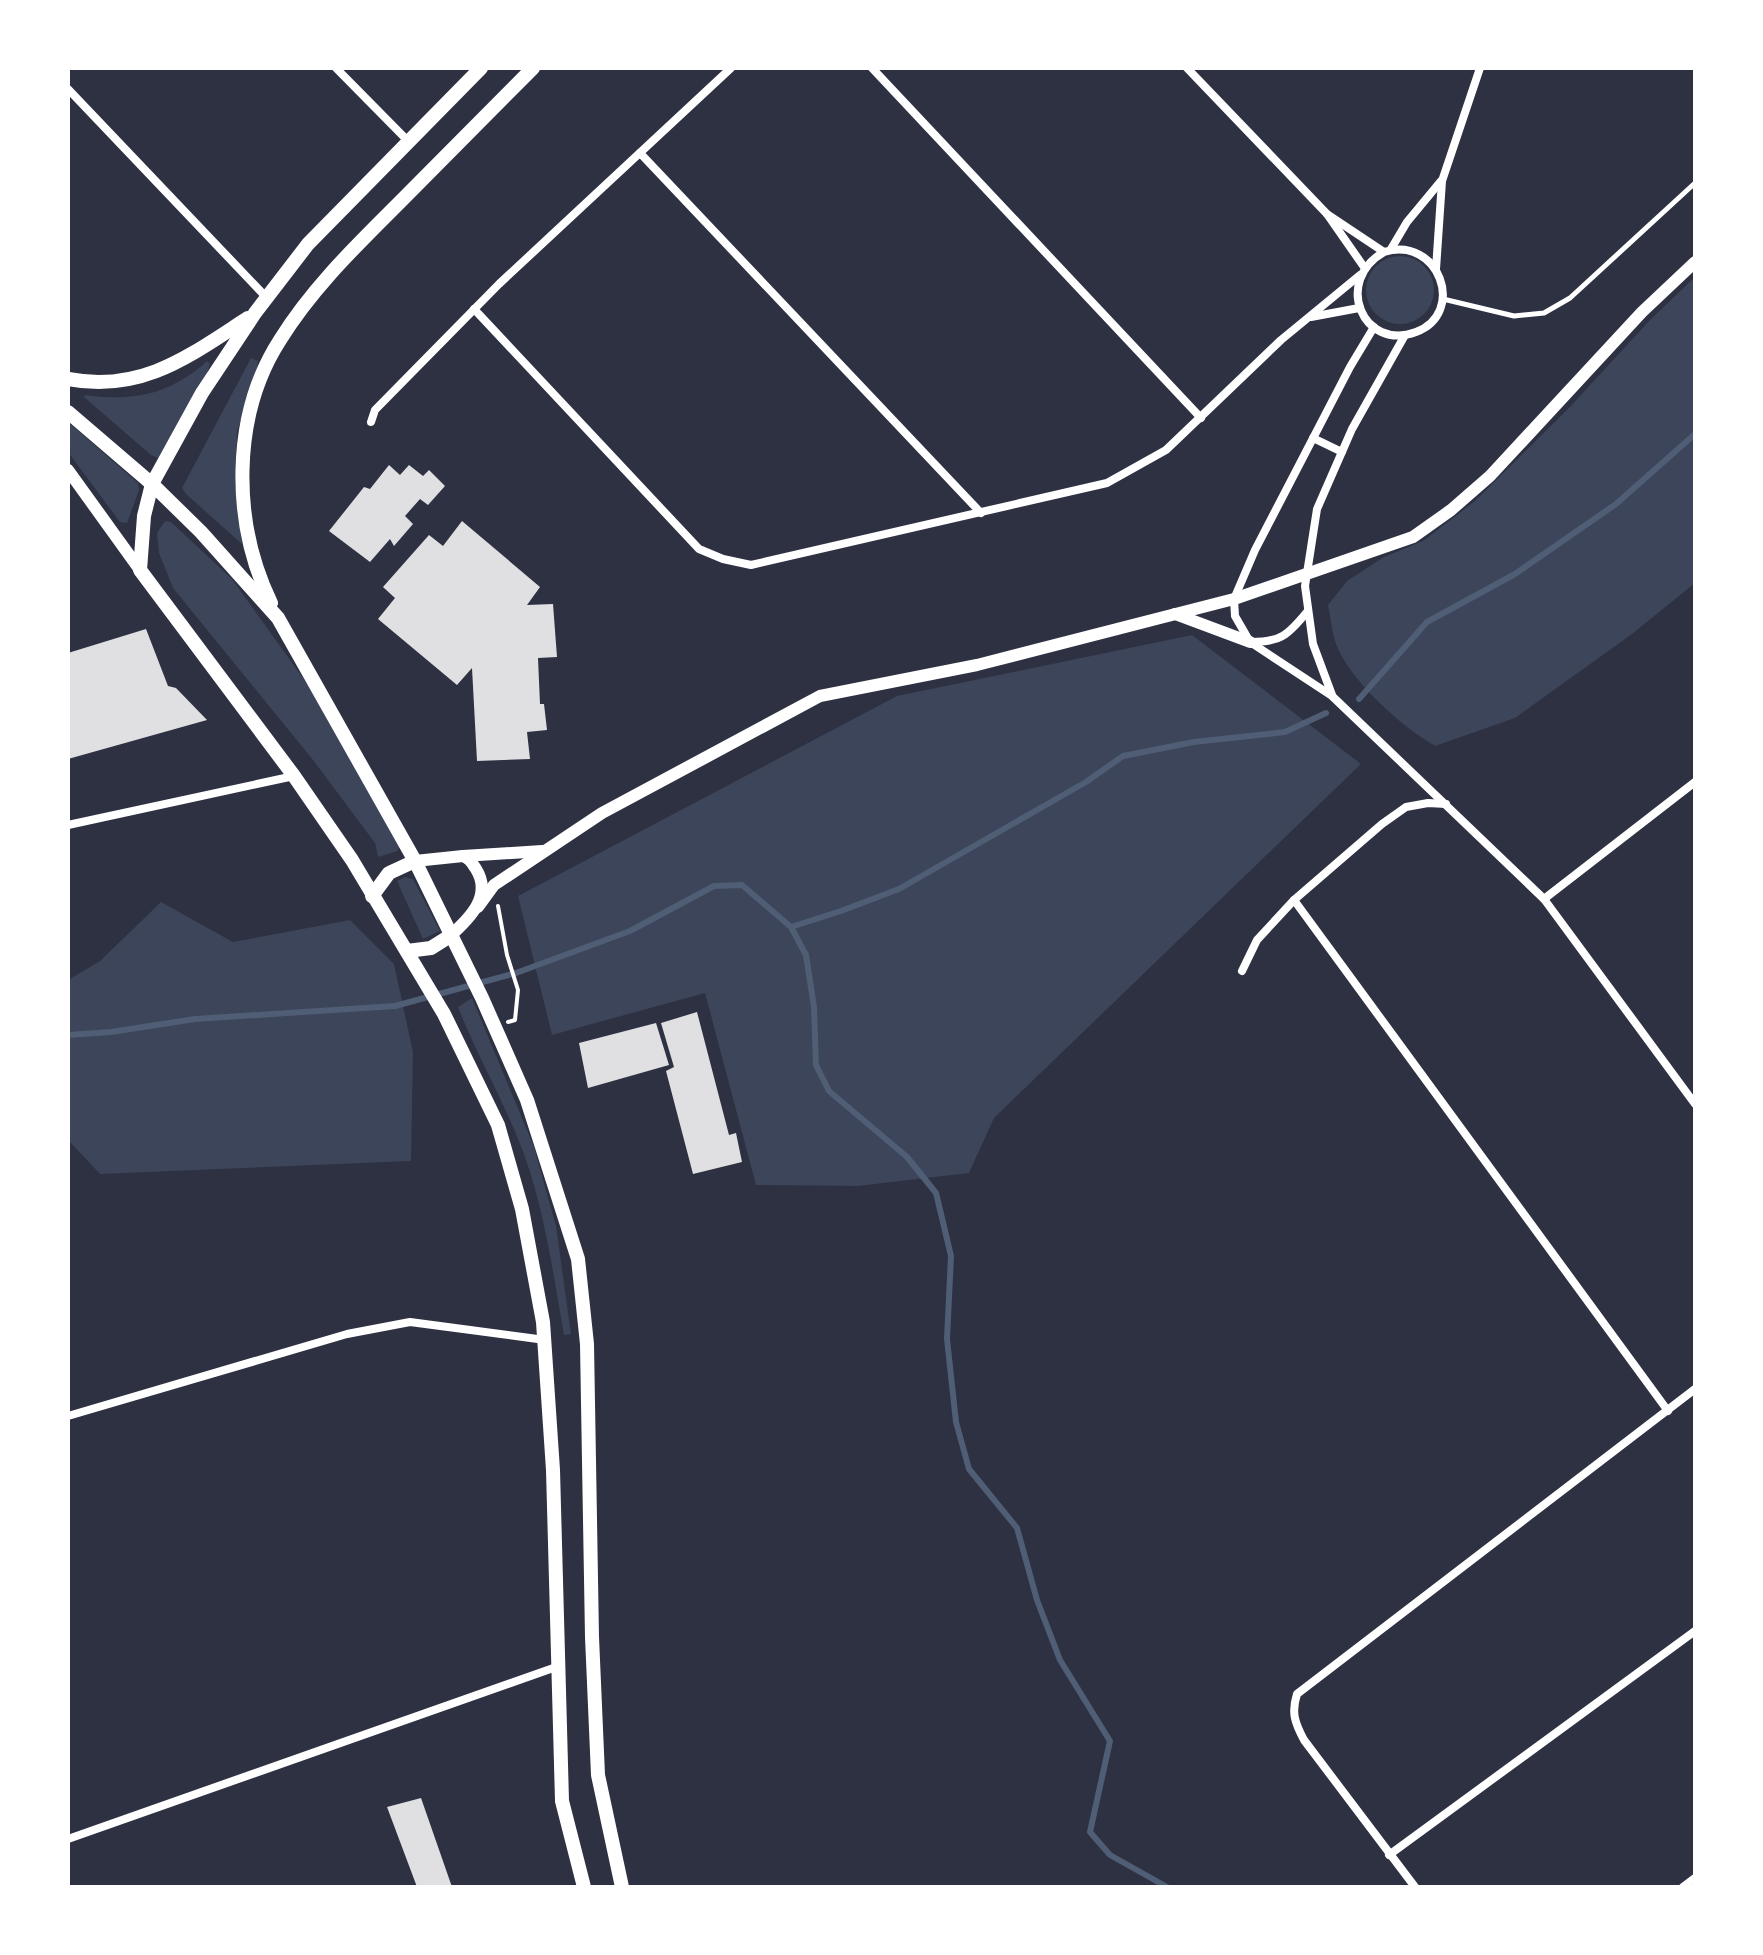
<svg xmlns="http://www.w3.org/2000/svg" width="1763" height="1955" viewBox="0 0 1763 1955" font-family="Ubuntu,sans-serif">
  <style>
    .green { fill: #3c4559 }
    .lines { fill: none; stroke-linecap: round; stroke-linejoin: round }
    .stream { stroke: #4f5d75; stroke-width: 6 }
    .building { fill: #e0e0e3 }
    .path { stroke: #fff; stroke-width: 4 }
    .service { stroke: #fff; stroke-width: 5 }
    .minor { stroke: #fff; stroke-width: 8 }
    .tertiary { stroke: #fff; stroke-width: 12 }
    .secondary { stroke: #fff; stroke-width: 14 }
  </style>
  <rect width="100%" height="100%" fill="#2d3142"/>
  <!-- green -->
  <g class="green">
    <circle cx="1400" cy="290" r="34"/>
    <path d="M1695,277V583L1632,634L1515,718L1435,746C1401,726 1355,685 1338,649C1332,636 1331,619 1328,605L1347,581L1384,557L1423,541L1475,501L1568,409L1650,320Z"/>
    <polygon points="251,358 258,361 257,368 237,432 236,490 243,545 186,494 182,488"/>
    <path d="M207,361L210,364L204,381L158,458L151,455L84,397L85,395C133,402 171,394 207,361Z"/>
    <polygon points="68,422 138,483 139,490 127,523 120,522 68,452"/>
    <polygon points="165,521 171,522 232,579 313,692 400,847 397,851 378,857 375,843 313,760 173,588 159,553 157,533"/>
    <polygon points="1192,635 1361,764 994,1118 969,1173 858,1186 756,1185 705,993 552,1035 518,896 897,696"/>
    <polygon points="405,877 413,879 440,931 423,939 397,881"/>
    <polygon points="161,902 233,942 350,920 394,964 413,1052 411,1161 100,1174 68,1140 68,980 100,961"/>
    <path d="M472,998L534,1147L556,1226L571,1334L564,1335C554,1278 546,1221 528,1166C510,1111 479,1061 458,1007Z"/>
  </g>
  <g class="lines">
    <!-- stream -->
    <g class="stream">
      <polyline points="1359,699 1427,622 1515,574 1616,504 1695,434"/>
      <polyline points="791,927 841,911 899,889 1086,782 1123,756 1194,742 1285,732 1326,713"/>
      <polyline points="68,1035 111,1032 195,1019 395,1006 516,973 630,931 714,886 742,885 791,927 806,955 814,1007 816,1065 829,1091 907,1157 936,1193 951,1256 947,1339 956,1422 969,1469 1017,1528 1037,1600 1060,1660 1110,1741 1090,1832 1110,1855 1167,1887"/>
    </g>
  </g>
  <!-- building -->
  <g class="building">
    <polygon points="389,465 400,475 409,465 423,476 429,470 445,486 428,505 420,499 405,516 413,524 394,546 390,539 370,562 329,531 364,487 370,489"/>
    <polygon points="462,521 540,587 527,605 553,604 557,657 538,658 540,704 544,704 547,730 527,732 530,759 477,761 472,668 457,685 378,619 395,598 383,587 429,535 443,546"/>
    <polygon points="146,629 168,686 176,688 207,720 68,759 68,653"/>
    <polygon points="697,1012 729,1135 736,1133 742,1162 693,1174 666,1071 674,1067 661,1023"/>
    <polygon points="656,1023 669,1065 588,1088 579,1043"/>
    <polygon points="421,1798 452,1887 417,1887 387,1807"/>
  </g>
  <g class="lines">
    <!-- path -->
    <polyline class="path" points="498,906 507,955 518,990 515,1020 508,1022"/>
    <!-- service -->
    <polyline class="service" points="1443,299 1514,316 1544,313 1570,298 1695,183"/>
    <!-- minor -->
    <g class="minor">
      <polyline points="336,68 409,142"/>
      <polyline points="872,68 1201,418"/>
      <polyline points="1187,68 1327,214 1364,267"/>
      <polyline points="68,89 267,298"/>
      <polyline points="640,153 981,513"/>
      <path d="M1327,214L1384,252C1439,235 1467,313 1416,332C1363,352 1333,281 1384,252"/>
      <polyline points="1391,249 1407,222 1441,181"/>
      <polyline points="1436,269 1442,181 1480,68"/>
      <polyline points="474,309 699,549 723,559 751,565 1107,483 1166,450 1281,340 1360,275"/>
      <polyline points="1311,317 1359,308"/>
      <polyline points="1374,327 1350,367 1255,550 1234,599 1235,616 1250,642 1332,696 1544,899 1695,1104"/>
      <polyline points="371,422 375,410 499,284 731,68"/>
      <polyline points="1313,438 1342,452"/>
      <path d="M1251,642C1281,642 1288,635 1307,612"/>
      <polyline points="1332,695 1313,644 1305,586 1317,509 1352,429 1405,335"/>
      <polyline points="68,825 294,776"/>
      <polyline points="1544,899 1695,782"/>
      <polyline points="1294,900 1668,1411"/>
      <polyline points="1242,971 1257,940 1294,900 1382,824 1406,807 1428,803 1446,804"/>
      <polyline points="68,1416 347,1334 410,1322 545,1340"/>
      <polyline points="68,1839 559,1666"/>
      <polyline points="1389,1855 1695,1631"/>
      <path d="M1415,1887L1304,1740C1295,1723 1291,1713 1297,1694L1695,1389"/>
      <polyline points="1683,1887 1695,1878"/>
    </g>
    <!-- tertiary -->
    <g class="tertiary">
      <polyline points="68,470 140,570"/>
      <polyline points="1175,614 1250,642"/>
      <polyline points="463,856 542,851"/>
      <path d="M415,861L463,856C470,859 472,863 476,869C493,896 469,919 450,936"/>
      <polyline points="478,907 494,885 602,813 820,696 977,665 1234,599 1413,537 1451,510 1490,476 1642,312 1695,262"/>
    </g>
    <!-- secondary -->
    <g class="secondary">
      <polyline points="481,68 308,244 255,313 202,393 152,484 144,516 140,570 294,776 352,860 444,1014 498,1125 522,1209 543,1322 553,1470 562,1801 584,1887"/>
      <path d="M68,379C142,393 189,356 248,318"/>
      <polyline points="68,412 152,484 201,532 278,618 415,861 482,998 527,1100 578,1259 587,1344 592,1637 598,1775 622,1887"/>
      <path d="M271,603C232,523 231,416 280,340C312,288 357,245 400,202C444,158 488,113 533,68"/>
      <polyline points="372,896 389,873 415,861"/>
      <polyline points="407,951 431,948 450,936"/>
    </g>
  </g>
  <!-- border -->
  <rect width="1763" height="1955" fill="none" stroke="#ffffff" stroke-width="140"/>
</svg>
